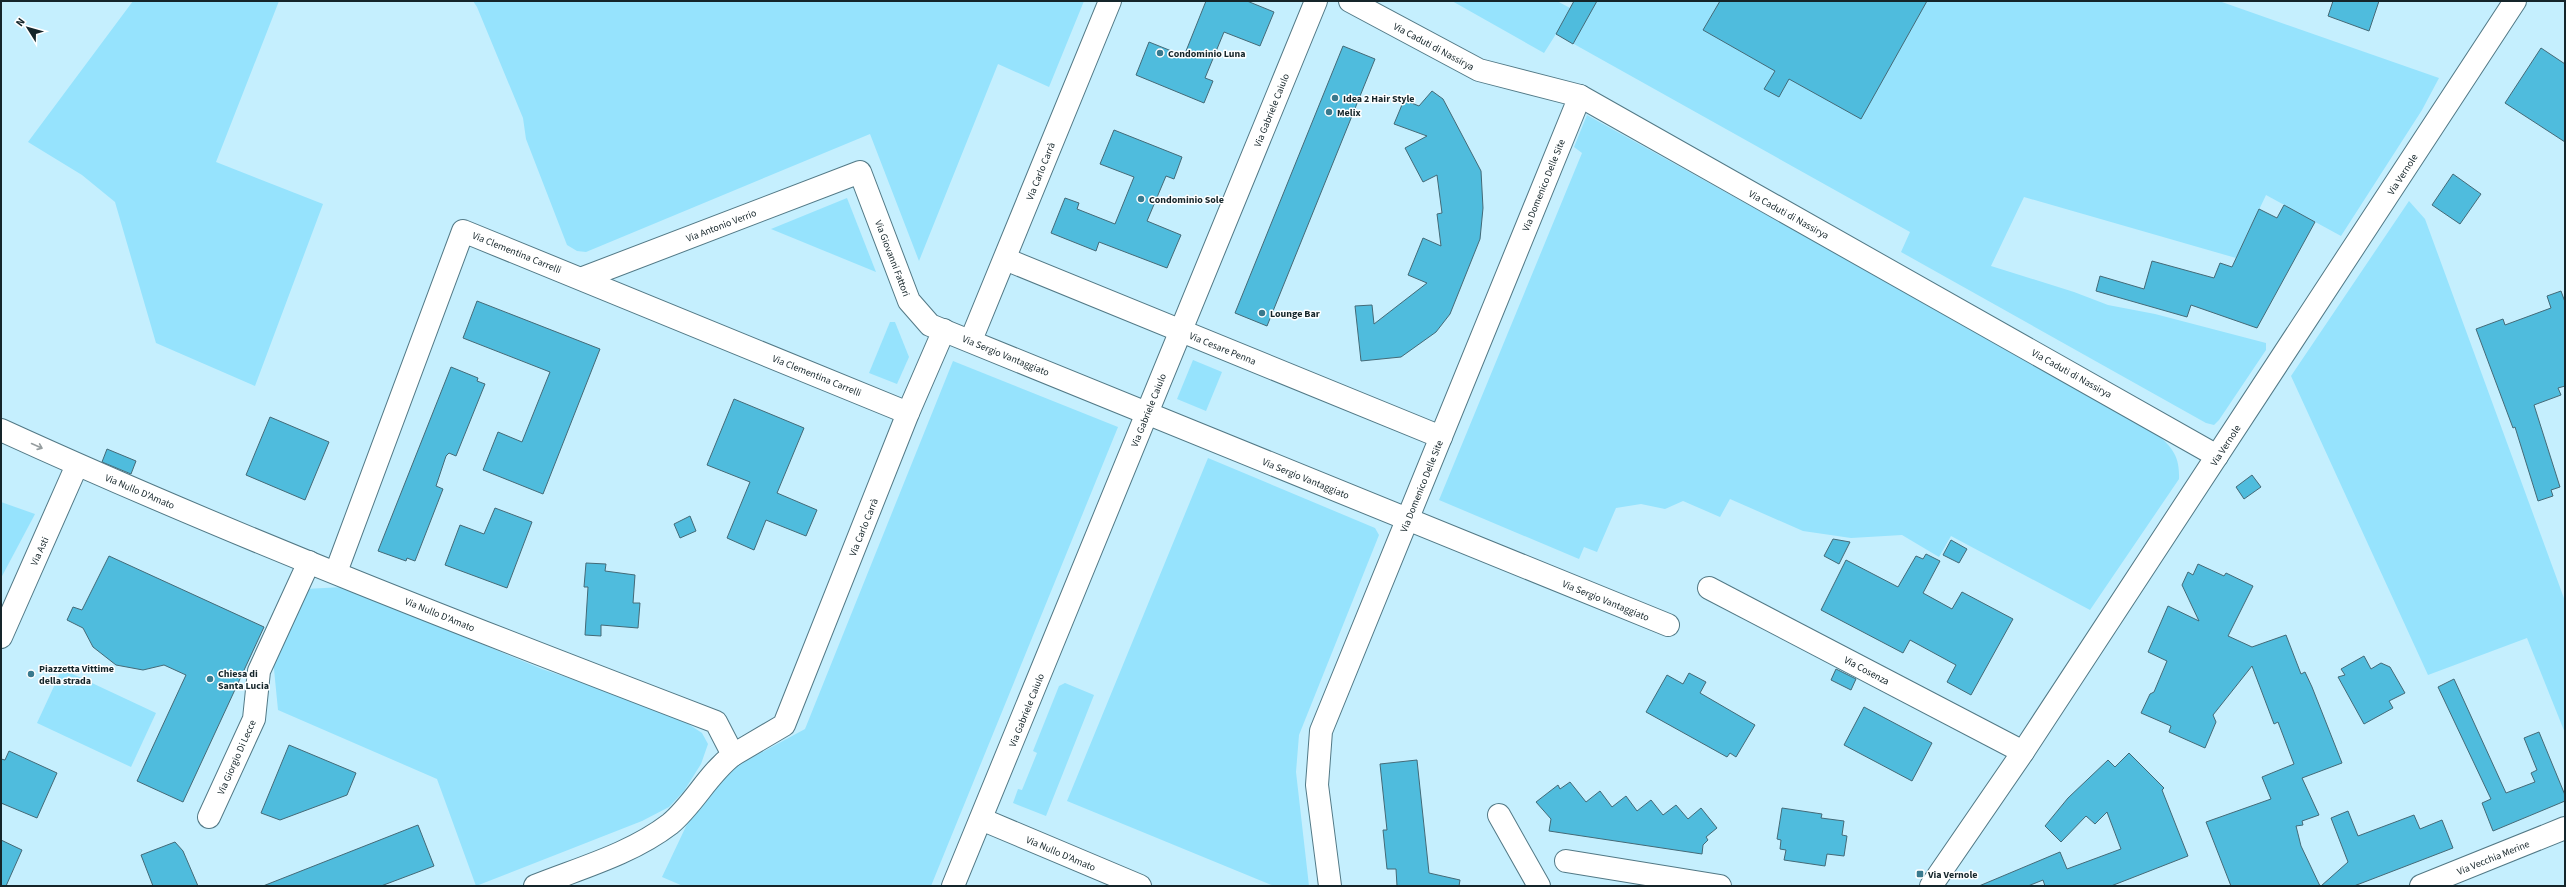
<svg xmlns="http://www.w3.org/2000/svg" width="2566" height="887" viewBox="0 0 2566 887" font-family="'Source Sans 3',sans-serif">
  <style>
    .green { fill: #96e3fd }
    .building { fill: #4fbcdd; stroke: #446a77 }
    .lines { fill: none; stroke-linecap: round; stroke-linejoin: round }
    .street-casing { stroke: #527986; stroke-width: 24 }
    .secondary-casing { stroke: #527986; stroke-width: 24 }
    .street { stroke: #fff; stroke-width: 22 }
    .secondary { stroke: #fff; stroke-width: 22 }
    .oneway { stroke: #969d9f }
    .poi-dot { fill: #39798d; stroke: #fff; stroke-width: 1.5 }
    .labels { text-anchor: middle; stroke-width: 3; stroke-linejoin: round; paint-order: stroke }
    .street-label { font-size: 10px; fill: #15252a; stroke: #fff }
    .poi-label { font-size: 10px; font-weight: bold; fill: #15252a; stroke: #fff; text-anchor: start }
  </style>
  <rect width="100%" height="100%" fill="#c5effe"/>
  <!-- green -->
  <g class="green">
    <polygon points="133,1 279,1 216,162 323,204 255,386 156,343 115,202 82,175 28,142"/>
    <polygon points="473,1 1084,1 1049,87 998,64 919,261 870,134 586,252 577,251 567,245 526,139 523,118 477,7"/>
    <polygon points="1452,1 1557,1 1570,8 1574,1 2219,1 2439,78 2422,110 2341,236 2266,195 2236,258 2024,197 1991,266 2074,292 2108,305 2155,314 2266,343 2266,350 2219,420 2214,425 2206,423 1901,252 1910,232 1556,34 1544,53"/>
    <path d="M1587,115L2153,430C2171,447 2180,454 2179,479L2090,610L1951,536L1939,557L1902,535L1851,538L1803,531L1730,499L1720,517L1683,501L1665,509L1641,504L1616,508L1597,552L1584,547L1579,559L1439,500L1582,153L1574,147Z"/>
    <polygon points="847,198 876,272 771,229"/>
    <polygon points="2409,201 2425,219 2565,601 2565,733 2527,638 2428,675 2291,376"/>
    <polygon points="890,322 895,322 909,357 897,384 869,373"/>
    <polygon points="1193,360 1222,372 1206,411 1177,399"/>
    <polygon points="953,361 1118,427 931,886 683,886 662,877 689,820 727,771 805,729"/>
    <polygon points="1208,458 1375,528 1379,535 1299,735 1296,772 1309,886 1274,886 1067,801"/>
    <polygon points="1,502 35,514 1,578"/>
    <polygon points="344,587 542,669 672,713 702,733 708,744 701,764 684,791 669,807 642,821 476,886 437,779 278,710 273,659 305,589"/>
    <polygon points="62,669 156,713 131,767 37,723"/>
    <polygon points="1065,683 1094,695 1046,816 1013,803 1018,789 1022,790 1037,753 1033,751 1059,686"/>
  </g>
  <!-- building -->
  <g class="building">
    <polygon points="1206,1 1247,1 1274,12 1260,46 1224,32 1205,78 1213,81 1204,103 1136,75 1149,42 1184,56"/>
    <polygon points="1574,1 1597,1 1573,44 1556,34"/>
    <polygon points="1720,1 1927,1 1861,119 1789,79 1779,97 1764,89 1775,71 1703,30"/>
    <polygon points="2333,1 2379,1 2369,31 2328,16"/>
    <polygon points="1343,46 1375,59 1267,326 1235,313"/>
    <polygon points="2541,48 2565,64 2565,142 2505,103"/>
    <polygon points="1432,91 1443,99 1481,171 1483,208 1480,239 1450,314 1436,332 1401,357 1361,361 1355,306 1372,305 1374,324 1427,283 1408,275 1423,238 1441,246 1437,214 1442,213 1437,175 1423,182 1405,148 1427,136 1394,124 1404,100 1419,106"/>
    <polygon points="1114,130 1182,157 1174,179 1166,176 1147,221 1181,235 1167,268 1099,242 1096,251 1051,233 1065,198 1079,203 1077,209 1115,224 1134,177 1100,164"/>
    <polygon points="2453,174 2481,194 2460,224 2432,205"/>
    <polygon points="2284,205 2315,222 2257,328 2191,305 2187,317 2096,291 2100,276 2144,289 2152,261 2214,278 2220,263 2232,267 2259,209 2277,218"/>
    <polygon points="2561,291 2565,302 2565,386 2558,388 2561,395 2534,405 2560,487 2551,490 2553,496 2538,501 2515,427 2513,428 2476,329 2503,319 2505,325 2551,308 2547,296"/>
    <polygon points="477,301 600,349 543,494 483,470 498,432 522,442 550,372 463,338"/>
    <polygon points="451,367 478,378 477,381 485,384 456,456 449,453 446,456 436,486 443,489 415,561 407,558 406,561 378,551"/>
    <polygon points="734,399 804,428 777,493 817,510 806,536 766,520 754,550 727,538 750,482 707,465"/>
    <polygon points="270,417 329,442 305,500 246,475"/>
    <polygon points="107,449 136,461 131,474 102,462"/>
    <polygon points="2252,475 2261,487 2244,499 2236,487"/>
    <polygon points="495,508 532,522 507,588 445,565 460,525 484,534"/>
    <polygon points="690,516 696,531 680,538 674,524"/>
    <polygon points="1833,539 1850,542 1839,564 1824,556"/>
    <polygon points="1951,540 1967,549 1959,563 1943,555"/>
    <polygon points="1926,554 1940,561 1923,593 1952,609 1962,592 2013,619 1971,695 1947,682 1956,665 1910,640 1903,653 1821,610 1846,560 1898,587 1916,556 1923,559"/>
    <polygon points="109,556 264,627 183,802 137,781 186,675 164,665 143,670 116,665 93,647 83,628 67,620 73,607 82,610"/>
    <polygon points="586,563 606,564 605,571 635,575 633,603 640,603 638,628 601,625 601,636 585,635 588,587 584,587"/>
    <polygon points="2198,564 2224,576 2226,573 2253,586 2228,636 2252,647 2286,635 2301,674 2305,672 2312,687 2342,763 2302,778 2319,815 2302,821 2303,825 2296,826 2301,846 2320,886 2231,886 2206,822 2271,799 2262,777 2294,764 2278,722 2274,724 2252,666 2213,715 2216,722 2205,748 2169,732 2171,726 2141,713 2150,694 2154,692 2167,661 2148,652 2168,606 2199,621 2182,585 2188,572 2193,575"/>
    <polygon points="2364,656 2371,669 2381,663 2390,667 2405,693 2389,701 2393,708 2364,724 2338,677 2345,675 2341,669"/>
    <polygon points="1836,669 1856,679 1851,690 1831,680"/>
    <polygon points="1689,673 1706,682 1700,693 1755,725 1736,757 1730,753 1727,757 1646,712 1667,675 1683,684"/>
    <polygon points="2454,679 2506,793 2535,782 2531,773 2537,770 2524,738 2539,732 2565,795 2565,801 2493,831 2482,803 2491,799 2438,687"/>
    <polygon points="1864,707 1932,743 1912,781 1844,745"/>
    <polygon points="289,745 356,773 347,795 280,820 261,813"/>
    <polygon points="9,751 57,773 37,818 1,803 1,759 5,760"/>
    <polygon points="2129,753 2164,788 2162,790 2188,856 2111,886 2045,886 2043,880 2028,886 1979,886 2060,852 2067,869 2121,849 2107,812 2095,824 2086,816 2061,842 2045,826 2068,798 2108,760 2115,767"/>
    <polygon points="1417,760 1429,873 1460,880 1459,886 1397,886 1396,869 1387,869 1383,830 1387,830 1380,764"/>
    <polygon points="1570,782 1586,802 1600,791 1612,807 1626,796 1637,811 1651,800 1663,815 1676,805 1688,819 1701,808 1717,828 1706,837 1708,840 1703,845 1702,854 1549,831 1551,819 1536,802 1558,785 1560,789"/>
    <polygon points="1782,808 1822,814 1821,818 1844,821 1842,835 1847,836 1844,856 1827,854 1825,866 1784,860 1786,850 1780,849 1781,840 1777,839"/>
    <polygon points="2348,811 2358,836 2414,815 2420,829 2442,820 2453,848 2354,886 2321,886 2348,862 2331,818"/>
    <polygon points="418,825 434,866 381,886 263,886"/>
    <polygon points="1,840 22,850 6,886 1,886"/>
    <polygon points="175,842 183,851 198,886 153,886 141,855"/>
  </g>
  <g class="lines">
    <defs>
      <g id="street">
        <polyline points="1005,259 1441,437"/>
        <polyline points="583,278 860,172 909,301 930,325 1668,625"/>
        <polyline points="971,340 1110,1"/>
        <path d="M1,430C235,537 476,630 716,722L733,755L784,725L908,413L944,330"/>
        <polyline points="336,572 463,231 908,413"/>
        <polyline points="1709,588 2023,752"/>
        <polyline points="1,637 77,465"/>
        <polyline points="1499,815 1539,886"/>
        <polyline points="209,817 254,719 259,671 309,562"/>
        <polyline points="981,819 1140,886"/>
        <polyline points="1566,861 1720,886"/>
        <path d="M535,886C580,868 631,854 670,824C694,804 708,774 733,755"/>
        <polyline points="953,886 1316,1"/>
        <polyline points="1330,886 1317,785 1321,731 1580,96"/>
        <polyline points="2421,886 2565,828"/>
      </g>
      <g id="secondary">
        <polyline points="1350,1 1479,70 1580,96 2217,456"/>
        <polyline points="1931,886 2023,752 2515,1"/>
      </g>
    </defs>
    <!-- street casing -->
    <use href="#street" class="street-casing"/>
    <!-- secondary casing -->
    <use href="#secondary" class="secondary-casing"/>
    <!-- street -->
    <use href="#street" class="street"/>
    <!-- secondary -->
    <use href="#secondary" class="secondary"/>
  </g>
  <!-- one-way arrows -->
  <defs><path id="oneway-shaft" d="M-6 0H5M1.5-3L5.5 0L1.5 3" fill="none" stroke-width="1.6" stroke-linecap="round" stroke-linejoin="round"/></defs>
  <use class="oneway" href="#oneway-shaft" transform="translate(37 446) rotate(24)"/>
  <!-- markers -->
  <g class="poi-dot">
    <circle cx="1160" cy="53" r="4"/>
    <circle cx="1335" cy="98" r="4"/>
    <circle cx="1329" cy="112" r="4"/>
    <circle cx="1141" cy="199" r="4"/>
    <circle cx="1262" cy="313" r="4"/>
    <circle cx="31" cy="674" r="4"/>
    <circle cx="210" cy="679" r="4"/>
    <rect x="1916" y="870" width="8" height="8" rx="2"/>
  </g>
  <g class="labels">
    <!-- street labels -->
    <g class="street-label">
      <text transform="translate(1434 46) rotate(28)" y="4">Via Caduti di Nassirya</text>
      <text transform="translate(1271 110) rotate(-68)" y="4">Via Gabriele Caiulo</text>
      <text transform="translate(1040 171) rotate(-68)" y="4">Via Carlo Carrà</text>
      <text transform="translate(2402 174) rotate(-57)" y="4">Via Vernole</text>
      <text transform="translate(1543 185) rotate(-68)" y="4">Via Domenico Delle Site</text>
      <text transform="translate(1789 214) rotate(29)" y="4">Via Caduti di Nassirya</text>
      <text transform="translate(721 225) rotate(-21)" y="4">Via Antonio Verrio</text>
      <text transform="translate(517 252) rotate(22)" y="4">Via Clementina Carrelli</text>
      <text transform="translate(893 258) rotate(69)" y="4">Via Giovanni Fattori</text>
      <text transform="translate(1223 348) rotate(22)" y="4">Via Cesare Penna</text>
      <text transform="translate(1006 355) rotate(22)" y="4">Via Sergio Vantaggiato</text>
      <text transform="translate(2072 373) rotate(29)" y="4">Via Caduti di Nassirya</text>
      <text transform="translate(817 375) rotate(22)" y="4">Via Clementina Carrelli</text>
      <text transform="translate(1148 410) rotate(-68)" y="4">Via Gabriele Caiulo</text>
      <text transform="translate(2225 445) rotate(-57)" y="4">Via Vernole</text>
      <text transform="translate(1306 478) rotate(22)" y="4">Via Sergio Vantaggiato</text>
      <text transform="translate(1421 486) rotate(-68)" y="4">Via Domenico Delle Site</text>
      <text transform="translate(140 491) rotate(23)" y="4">Via Nullo D'Amato</text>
      <text transform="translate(863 527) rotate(-68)" y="4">Via Carlo Carrà</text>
      <text transform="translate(39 551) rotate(-66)" y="4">Via Asti</text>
      <text transform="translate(1606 600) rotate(22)" y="4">Via Sergio Vantaggiato</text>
      <text transform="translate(440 614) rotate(22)" y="4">Via Nullo D'Amato</text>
      <text transform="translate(1867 670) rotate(28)" y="4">Via Cosenza</text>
      <text transform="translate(1026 710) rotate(-68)" y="4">Via Gabriele Caiulo</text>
      <text transform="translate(236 757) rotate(-66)" y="4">Via Giorgio Di Lecce</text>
      <text transform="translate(1061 853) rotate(23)" y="4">Via Nullo D'Amato</text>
      <text transform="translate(2493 857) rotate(-22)" y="4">Via Vecchia Merine</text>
    </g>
    <!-- poi labels -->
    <g class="poi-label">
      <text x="1168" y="57">Condominio Luna</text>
      <text x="1343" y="102">Idea 2 Hair Style</text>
      <text x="1337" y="116">Melix</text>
      <text x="1149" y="203">Condominio Sole</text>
      <text x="1270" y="317">Lounge Bar</text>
      <text x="39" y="672">Piazzetta Vittime<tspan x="39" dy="12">della strada</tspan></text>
      <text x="218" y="677">Chiesa di<tspan x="218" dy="12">Santa Lucia</tspan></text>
      <text x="1928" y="878">Via Vernole</text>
    </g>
  </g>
  <!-- border -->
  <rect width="2566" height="887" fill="none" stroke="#15252a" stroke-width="4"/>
  <!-- north arrow -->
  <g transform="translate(28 28) rotate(307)" stroke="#ffffff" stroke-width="3" paint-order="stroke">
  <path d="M0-3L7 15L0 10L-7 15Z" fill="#15252a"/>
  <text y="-6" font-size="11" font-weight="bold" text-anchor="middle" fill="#15252a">N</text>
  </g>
</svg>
